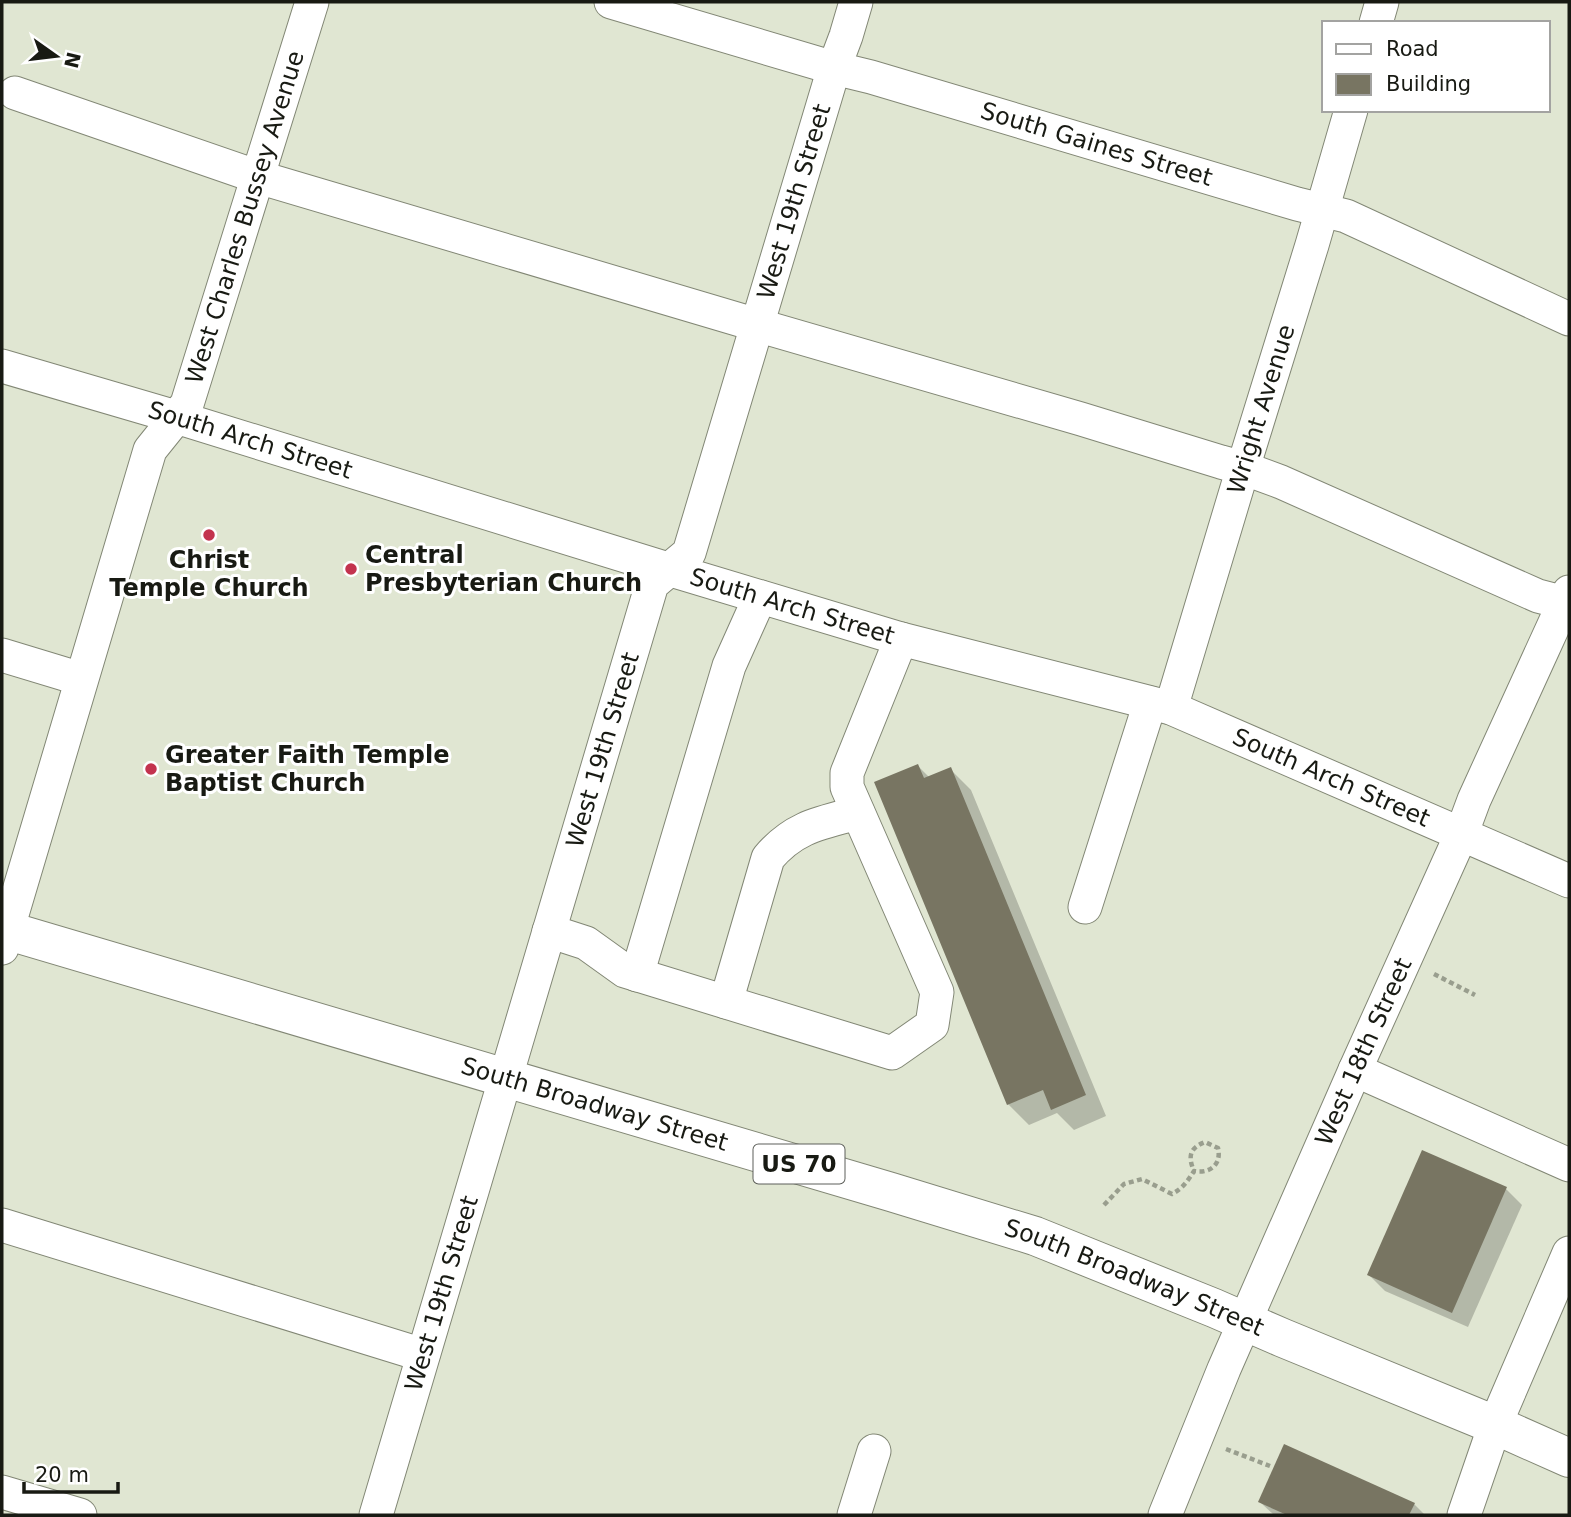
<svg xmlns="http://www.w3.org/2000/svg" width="1571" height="1517" viewBox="0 0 1571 1517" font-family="'DejaVu Sans',sans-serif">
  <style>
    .shadow { fill: #0003 }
    .building { fill: #787562 }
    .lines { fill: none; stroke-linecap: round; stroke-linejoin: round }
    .minor-casing { stroke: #828775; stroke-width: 35 }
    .major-casing { stroke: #828775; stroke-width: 40 }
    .path { stroke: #999e8e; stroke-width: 4.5; stroke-dasharray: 5 3.5; stroke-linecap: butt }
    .minor { stroke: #fff; stroke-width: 33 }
    .major { stroke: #fff; stroke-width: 38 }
    .poi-dot { fill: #c3334e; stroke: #fff; stroke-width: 2.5 }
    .labels { text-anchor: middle; stroke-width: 6; stroke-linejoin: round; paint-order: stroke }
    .shield { fill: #fff; stroke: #5d5f5a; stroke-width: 2 }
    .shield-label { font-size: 23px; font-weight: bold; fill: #181a13 }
    .street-label { font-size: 24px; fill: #181a13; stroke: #fff }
    .poi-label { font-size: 24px; font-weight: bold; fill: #181a13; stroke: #fff; text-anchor: start }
  </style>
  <rect width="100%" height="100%" fill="#e0e6d2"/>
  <!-- shadow -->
  <g class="shadow">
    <polygon points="918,766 930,778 950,769 971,790 1106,1116 1074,1130 1057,1113 1029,1125 1008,1104"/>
    <polygon points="1506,1189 1522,1205 1468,1327 1385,1291 1369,1275"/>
    <polygon points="1260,1502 1414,1504 1425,1515 1274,1515"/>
  </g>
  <!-- building -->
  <g class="building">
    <polygon points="918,764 924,778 951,767 1086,1095 1051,1110 1043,1090 1007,1105 874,782"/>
    <polygon points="1422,1150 1507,1187 1452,1313 1367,1275"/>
    <polygon points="1284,1444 1415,1503 1409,1515 1287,1515 1258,1502"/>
  </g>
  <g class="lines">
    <defs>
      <g id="minor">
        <path id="s1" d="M611,2L834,68L871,77L1297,204L1346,216L1569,319"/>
        <polyline points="1376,23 1382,2"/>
        <polyline points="15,93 258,177 757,325 1081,419 1221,462 1243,468 1281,482 1538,596 1569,604"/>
        <path id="s2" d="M2,366L176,417L671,570L901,639L1171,708L1569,881"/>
        <polyline points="2,655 81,679"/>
        <path id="s3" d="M1171,708L1243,468L1312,245L1351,110"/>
        <polyline points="1085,907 1150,703"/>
        <polyline points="549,931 586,943 625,971 892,1053 932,1025 937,992 847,787 847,773 901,639"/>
        <path id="s4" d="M2,948L150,450L187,404L312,2"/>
        <polyline points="637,975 729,666 760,597"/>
        <path d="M726,1002L768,858C794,827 820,823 858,813"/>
        <polyline points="1355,1070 1569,1165"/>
        <polyline points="2,1225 423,1355"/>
        <polyline points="2,1492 80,1515"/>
        <path id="s5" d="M376,1515L652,584L689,553L834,68L846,36L856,2"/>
        <polyline points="854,1515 874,1451"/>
        <path id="s6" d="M1165,1515L1224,1369L1355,1070L1461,835L1474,800L1569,592"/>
        <polyline points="1464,1515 1495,1425 1569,1253"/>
      </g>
      <g id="major">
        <path id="s7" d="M2,929L891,1192L1035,1236L1214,1308L1283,1338L1495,1425L1569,1458"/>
      </g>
    </defs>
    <!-- minor casing -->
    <use href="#minor" class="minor-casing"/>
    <!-- major casing -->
    <use href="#major" class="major-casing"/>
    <!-- path -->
    <g class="path">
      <polyline points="1434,974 1475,995"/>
      <path d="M1104,1205L1124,1184L1142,1179L1172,1194C1183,1188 1187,1182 1194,1171C1209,1174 1222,1165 1218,1148L1205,1142C1189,1148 1188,1157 1194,1171"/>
      <polyline points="1226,1449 1270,1466"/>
    </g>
    <!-- minor -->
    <use href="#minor" class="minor"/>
    <!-- major -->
    <use href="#major" class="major"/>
  </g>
  <!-- markers -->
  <g class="poi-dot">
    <circle cx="209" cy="535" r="7"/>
    <circle cx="351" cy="569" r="7"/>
    <circle cx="151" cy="769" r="7"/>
  </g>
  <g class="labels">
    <!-- shield labels -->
    <rect class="shield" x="753.5" y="1144.5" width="91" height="39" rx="5"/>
    <g class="shield-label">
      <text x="799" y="1172">US 70</text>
    </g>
    <!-- street labels -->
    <g class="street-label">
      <text dy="8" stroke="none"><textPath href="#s1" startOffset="506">South Gaines Street</textPath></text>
      <text dy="8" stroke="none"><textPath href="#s5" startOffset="1386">West 19th Street</textPath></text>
      <text dy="8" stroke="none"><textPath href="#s4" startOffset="774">West Charles Bussey Avenue</textPath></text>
      <text dy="8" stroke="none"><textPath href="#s3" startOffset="312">Wright Avenue</textPath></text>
      <text dy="8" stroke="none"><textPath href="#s2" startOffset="259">South Arch Street</textPath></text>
      <text dy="8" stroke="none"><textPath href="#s2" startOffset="826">South Arch Street</textPath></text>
      <text dy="8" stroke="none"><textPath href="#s5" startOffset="798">West 19th Street</textPath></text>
      <text dy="8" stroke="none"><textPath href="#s2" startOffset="1393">South Arch Street</textPath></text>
      <text dy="8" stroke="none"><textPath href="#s6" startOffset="504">West 18th Street</textPath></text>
      <text dy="8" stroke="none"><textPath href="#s7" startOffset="618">South Broadway Street</textPath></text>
      <text dy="8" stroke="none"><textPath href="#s7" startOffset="1185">South Broadway Street</textPath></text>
      <text dy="8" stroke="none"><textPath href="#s5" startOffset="231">West 19th Street</textPath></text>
    </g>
    <!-- poi labels -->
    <g class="poi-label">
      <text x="365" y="563">Central<tspan x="365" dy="28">Presbyterian Church</tspan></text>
      <text x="209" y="568" text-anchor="middle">Christ<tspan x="209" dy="28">Temple Church</tspan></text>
      <text x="165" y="763">Greater Faith Temple<tspan x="165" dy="28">Baptist Church</tspan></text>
    </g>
  </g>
  <!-- border -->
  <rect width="1571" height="1517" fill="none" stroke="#181a13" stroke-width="7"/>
  <!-- legend -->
  <rect x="1322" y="21" width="228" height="91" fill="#ffffff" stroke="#a3a3a1" stroke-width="2"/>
  <rect x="1336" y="44" width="35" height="10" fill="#ffffff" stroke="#a3a3a1" stroke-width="2"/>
  <text x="1386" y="56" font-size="21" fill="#181a13">Road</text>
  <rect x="1336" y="74" width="35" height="21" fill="#787562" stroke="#a3a3a1" stroke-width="2"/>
  <text x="1386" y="91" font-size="21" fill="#181a13">Building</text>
  <!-- north arrow -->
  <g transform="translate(56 56) rotate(104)" stroke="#ffffff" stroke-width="5" paint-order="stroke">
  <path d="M0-5L12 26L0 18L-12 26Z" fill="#181a13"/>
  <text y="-10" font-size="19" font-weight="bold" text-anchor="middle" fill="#181a13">N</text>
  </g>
  <!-- scale -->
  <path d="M24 1482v10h94v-10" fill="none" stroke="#181a13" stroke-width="3.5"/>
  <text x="35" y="1482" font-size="21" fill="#181a13" stroke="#ffffff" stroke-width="5" paint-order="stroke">20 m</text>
</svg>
